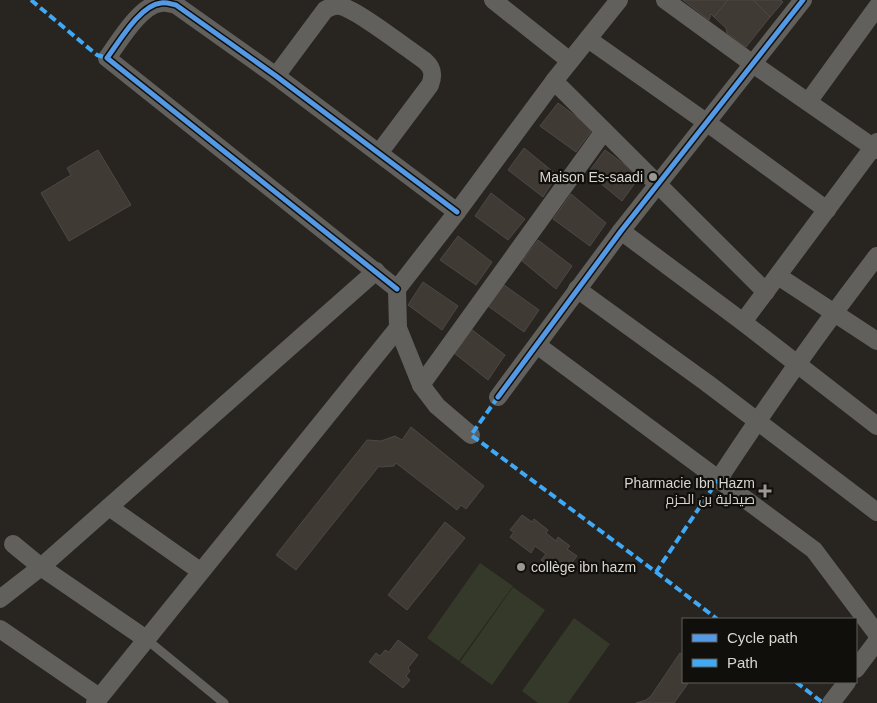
<svg xmlns="http://www.w3.org/2000/svg" width="877" height="703" viewBox="0 0 877 703" font-family="Helvetica,Cairo,sans-serif">
  <style>
    .green { fill: #353929 }
    .building { fill: #403a35; stroke: #4c4845 }
    .lines { fill: none; stroke-linecap: round; stroke-linejoin: round }
    .lane { stroke: #62605c; stroke-width: 9 }
    .street { stroke: #62605c; stroke-width: 18 }
    .quiet { stroke: #3fa9f5; stroke-width: 4; stroke-dasharray: 8 4; stroke-linecap: butt }
    .cycleway-casing { stroke: #110f0b; stroke-width: 8 }
    .cycleway { stroke: #5399e6; stroke-width: 5 }
    .poi-dot { fill: #9b9792; stroke: #110f0b; stroke-width: 2 }
    .labels { text-anchor: middle; stroke-width: 4.5; stroke-linejoin: round; paint-order: stroke }
    .poi-label { font-size: 14px; fill: #d9d5cf; stroke: #110f0b; text-anchor: end }
  </style>
  <rect width="100%" height="100%" fill="#282420"/>
  <!-- green -->
  <g class="green">
    <polygon points="480,563 513,586 459,661 427,638"/>
    <polygon points="513,587 545,610 492,685 460,662"/>
    <polygon points="574,618 610,644 568,703 538,703 522,691"/>
  </g>
  <!-- building -->
  <g class="building">
    <polygon points="683,0 728,0 714,17 711,14 709,20"/>
    <polygon points="728,0 753,0 770,17 746,47 727,33 726,28 714,17"/>
    <polygon points="753,0 781,0 783,2 770,17"/>
    <polygon points="558,103 593,129 576,152 540,126"/>
    <polygon points="524,148 557,175 543,197 508,170"/>
    <polygon points="98,150 131,205 69,241 41,193 71,175 67,168"/>
    <polygon points="605,150 640,176 622,201 588,173"/>
    <polygon points="491,193 525,219 508,240 475,216"/>
    <polygon points="571,194 606,223 590,246 553,219"/>
    <polygon points="458,236 492,262 476,285 440,260"/>
    <polygon points="538,240 572,266 556,289 522,261"/>
    <polygon points="423,282 458,306 442,330 408,305"/>
    <polygon points="504,285 539,310 524,332 488,306"/>
    <polygon points="471,329 505,355 488,380 454,353"/>
    <polygon points="411,427 484,486 466,509 461,505 457,510 396,463 394,466 380,467 379,466 296,570 276,555 367,440 381,441 395,436 402,440"/>
    <polygon points="522,515 532,522 534,519 548,530 546,533 556,541 558,537 570,546 567,549 577,556 562,576 541,560 546,554 535,546 531,553 510,537 514,532 510,530"/>
    <polygon points="445,522 465,538 407,610 388,595"/>
    <polygon points="398,640 418,655 408,668 410,671 406,676 410,680 403,688 369,662 376,653 380,656 385,650 389,652"/>
    <polygon points="680,653 683,654 683,682 689,682 674,703 636,703 646,700 651,696"/>
  </g>
  <g class="lines">
    <!-- lane -->
    <polyline class="lane" points="146,639 224,703"/>
    <!-- street -->
    <g class="street">
      <polyline points="493,0 570,61"/>
      <polyline points="665,0 753,64 877,150"/>
      <polyline points="588,39 706,122 827,210"/>
      <path d="M276,76L325,10C330,7 334,5 340,6C355,8 409,50 425,61C433,68 434,75 430,85L379,153"/>
      <polyline points="554,81 766,292"/>
      <polyline points="808,102 877,7"/>
      <polyline points="621,231 743,322 877,426"/>
      <polyline points="778,276 877,341"/>
      <path d="M397,289L107,58C119,42 140,5 161,3C166,2 171,4 176,5L276,76L457,212"/>
      <polyline points="577,289 707,383 877,512"/>
      <polyline points="743,322 877,142"/>
      <polyline points="537,345 814,550 877,634"/>
      <polyline points="421,385 604,131"/>
      <polyline points="498,397 621,231 803,0"/>
      <polyline points="471,435 437,406 421,385 398,328 397,289 457,212 554,81 619,0"/>
      <path d="M718,480C768,404 821,329 877,256"/>
      <polyline points="109,507 200,571"/>
      <polyline points="13,544 41,567 146,639"/>
      <polyline points="0,599 41,567 376,271"/>
      <polyline points="0,629 99,697"/>
      <polyline points="856,669 877,641"/>
      <polyline points="95,703 398,328"/>
      <polyline points="831,703 847,682"/>
    </g>
    <!-- quiet -->
    <g class="quiet">
      <polyline points="31,0 97,55 107,58"/>
      <polyline points="498,397 471,435 656,572 718,480"/>
      <polyline points="656,572 717,619"/>
      <polyline points="796,682 823,703"/>
    </g>
    <defs>
      <g id="cycleway">
        <path d="M397,289L107,58C119,42 140,5 161,3C166,2 171,4 176,5L276,76L457,212"/>
        <polyline points="498,397 621,231 803,0"/>
      </g>
    </defs>
    <!-- cycleway casing -->
    <use href="#cycleway" class="cycleway-casing"/>
    <!-- cycleway -->
    <use href="#cycleway" class="cycleway"/>
  </g>
  <!-- markers -->
  <g class="poi-dot">
    <circle cx="653" cy="177" r="5"/>
    <path d="M762.5 483.5h5v5h5v5h-5v5h-5v-5h-5v-5h5z"/>
    <circle cx="521" cy="567" r="5"/>
  </g>
  <g class="labels">
    <!-- poi labels -->
    <g class="poi-label">
      <text x="643" y="182">Maison Es-saadi</text>
      <text x="755" y="488">Pharmacie Ibn Hazm<tspan x="755" dy="16">صيدلية بن الحزم</tspan></text>
      <text x="531" y="572" text-anchor="start">collège ibn hazm</text>
    </g>
  </g>
  <!-- legend -->
  <rect x="682" y="618" width="175" height="65" fill="#110f0b" stroke="#615e59"/>
  <rect x="692" y="634" width="25" height="8" fill="#5399e6" stroke="#615e59"/>
  <text x="727" y="643" font-size="15" fill="#d9d5cf">Cycle path</text>
  <rect x="692" y="659" width="25" height="8" fill="#3fa9f5" stroke="#615e59"/>
  <text x="727" y="668" font-size="15" fill="#d9d5cf">Path</text>
</svg>
